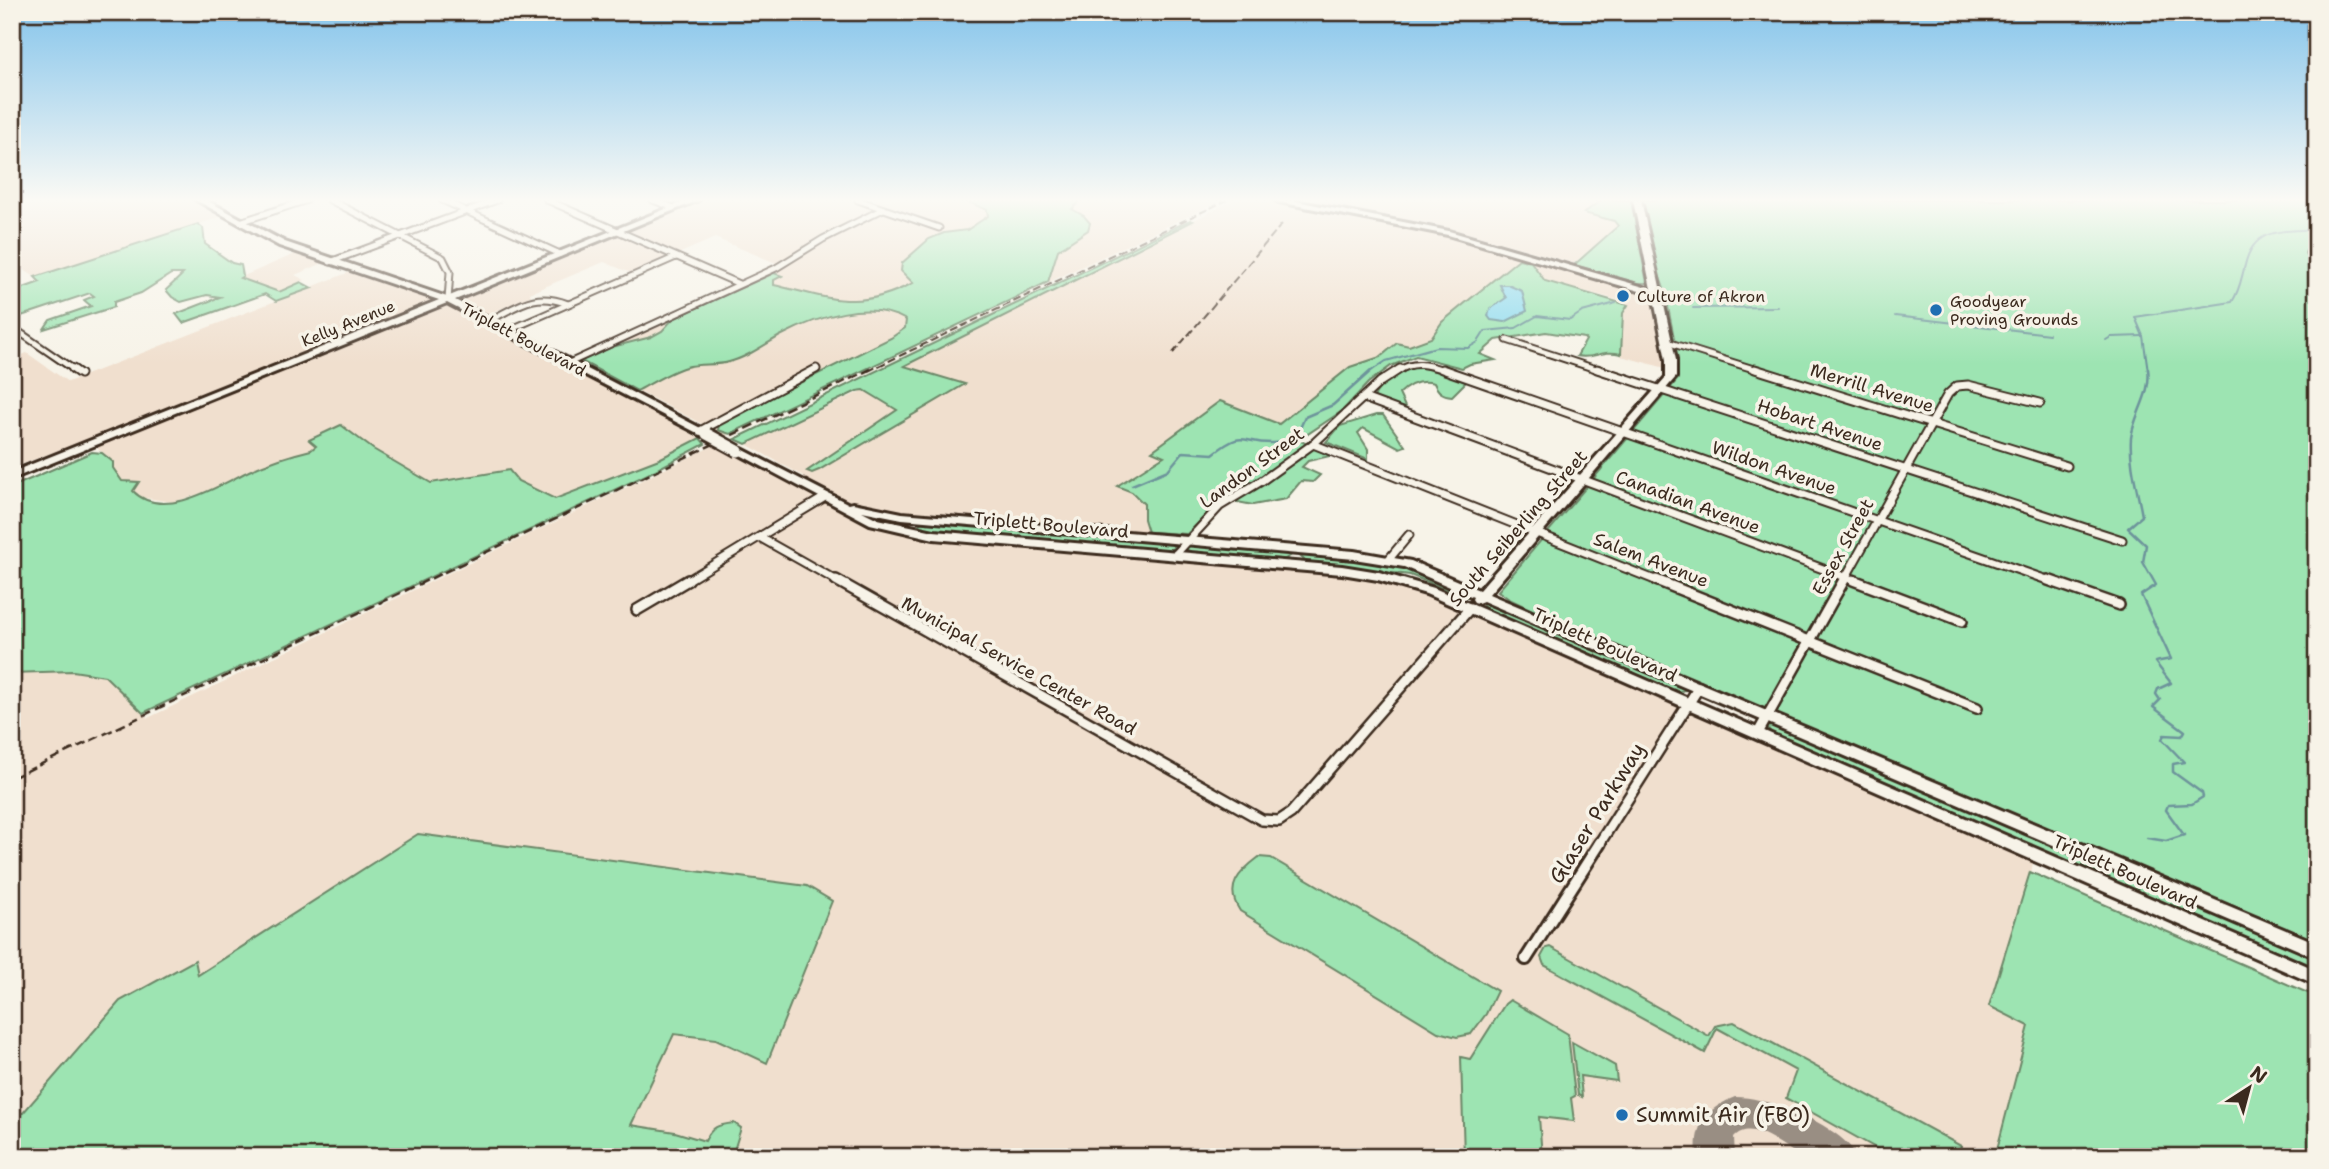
<svg xmlns="http://www.w3.org/2000/svg" width="2329" height="1169" viewBox="0 0 2329 1169" font-family="'Shantell Sans',sans-serif">
  <style>
    .built { fill: #f0dfce }
    .green { fill: #9de4b2; stroke: #6c8768; stroke-width: 2 }
    .water { fill: #8fdbef; stroke: #6d949b; stroke-width: 2 }
    .lines { fill: none; stroke-linecap: round; stroke-linejoin: round }
    .stream-far1 { stroke: #6d949b; stroke-width: 2 }
    .stream { stroke: #6d949b; stroke-width: 2.5 }
    .taxiway { fill: #998e83; fill-rule: evenodd }
    .minor-far3-casing { stroke: #3b2a1e; stroke-width: 9 }
    .minor-far2-casing { stroke: #3b2a1e; stroke-width: 11 }
    .minor-far1-casing { stroke: #3b2a1e; stroke-width: 14 }
    .minor-casing { stroke: #3b2a1e; stroke-width: 16 }
    .secondary-casing { stroke: #3b2a1e; stroke-width: 6 }
    .minor-far3 { stroke: #f7f3e8; stroke-width: 5 }
    .minor-far2 { stroke: #f7f3e8; stroke-width: 7 }
    .minor-far1 { stroke: #f7f3e8; stroke-width: 9 }
    .minor { stroke: #f7f3e8; stroke-width: 10 }
    .secondary { fill: #f7f3e8; fill-rule: evenodd }
    .rail-far1 { stroke: #3b2a1e; stroke-width: 2; stroke-dasharray: 8 3.5; stroke-linecap: butt }
    .rail { stroke: #3b2a1e; stroke-width: 2.5; stroke-dasharray: 10 4.5; stroke-linecap: butt }
    .secondary-bridge-casing { stroke: #3b2a1e; stroke-width: 16; stroke-linecap: butt }
    .secondary-bridge { stroke: #f7f3e8; stroke-width: 11 }
    .poi-dot { fill: #1f6fb2; stroke: #f7f3e8; stroke-width: 2.5 }
    .labels { text-anchor: middle; stroke-width: 7; stroke-linejoin: round; paint-order: stroke }
    .far-poi-label { font-size: 16px; fill: #3b2a1e; stroke: #f7f3e8; text-anchor: start }
    .far-street-label { font-size: 16px; fill: #3b2a1e; stroke: #f7f3e8 }
    .street-label { font-size: 18px; fill: #3b2a1e; stroke: #f7f3e8 }
    .near-street-label { font-size: 21px; fill: #3b2a1e; stroke: #f7f3e8 }
    .near-poi-label { font-size: 21px; fill: #3b2a1e; stroke: #f7f3e8; text-anchor: start }
  </style>
  <rect width="100%" height="100%" fill="#f7f3e8"/>
  <filter id="ink" filterUnits="userSpaceOnUse"><feTurbulence type="fractalNoise" baseFrequency=".0143" numOctaves="2"/><feDisplacementMap in="SourceGraphic" scale="14" xChannelSelector="R" yChannelSelector="G"/><feConvolveMatrix kernelMatrix="1 2 1 2 8 2 1 2 1" color-interpolation-filters="sRGB"/></filter>
  <g filter="url(#ink)">
    <!-- built -->
    <g class="built">
      <polygon points="12,200 191,200 221,217 35,277 21,268 12,271"/>
      <polygon points="702,200 1222,200 725,436 581,361 781,265 715,238 678,254 628,232"/>
      <polygon points="1234,200 1261,200 1438,234 1639,292 1655,301 1669,369 1621,356 1623,313 1627,308 1622,301 1545,281 1519,259 1442,322 1431,338 1409,346 1397,343 1380,357 1350,367 1279,424 1220,401 1153,450 1165,456 1132,492 1144,504 1144,519 1148,532 1032,527 928,519 841,504 888,527 1342,570 1404,582 2035,853 2031,873 2317,997 2317,1157 12,1157 12,673 73,671 105,676 148,718 721,442 797,482 805,477 746,444 864,390 897,411 861,437 818,463 857,447 964,384 903,367"/>
      <polygon points="1304,200 1601,200 1585,213 1614,221 1619,225 1574,263 1450,228"/>
      <polygon points="615,236 623,237 669,258 633,274 604,262 530,293 531,296 486,315 463,301 464,297"/>
      <polygon points="302,251 328,261 295,275 305,280 279,292 239,278"/>
      <polygon points="355,270 448,300 189,404 185,402 12,468 12,359 27,353 68,382"/>
      <polygon points="450,306 469,313 700,438 659,459 555,499 518,480 509,470 431,483 373,449 341,425 315,436 310,441 316,446 311,450 248,472 222,487 173,502 139,497 133,491 138,483 122,481 113,468 113,462 96,447 431,310"/>
    </g>
    <!-- green -->
    <g class="green">
      <path d="M964,200H1081L1072,209L1084,216L1090,223L1088,230L1058,250L1048,282L730,434L718,430L719,425L737,414L891,338L905,328L906,320C869,299 817,317 782,335C765,344 747,358 729,362C715,366 700,363 686,367C669,372 652,383 637,391L581,361L612,347L651,337L662,331L673,319L690,311L774,273L782,276L774,280V285C831,298 857,312 913,283L901,271L902,263L929,239L944,233L967,230L988,216L987,210Z"/>
      <polygon points="1601,200 1631,200 1647,283 1638,283 1574,265 1618,226 1614,221 1584,213"/>
      <polygon points="1643,200 2317,200 2317,944 1560,623 1509,599 1498,591 1678,379 1678,359 1665,291 1655,264"/>
      <polygon points="1190,220 1193,221 904,366 965,384 819,470 812,473 807,471 897,410 864,390 857,391 746,444 735,439"/>
      <polygon points="198,224 203,228 205,244 232,263 241,265 243,276 240,278 279,292 301,282 312,288 276,301 265,294 183,323 176,314 220,297 207,295 181,302 172,297 166,290 183,274 171,274 141,293 114,302 114,307 44,329 50,320 91,306 84,300 94,296 90,293 12,319 12,292 40,282 35,277"/>
      <path d="M1519,259L1531,262L1545,281L1628,305L1623,313L1621,354C1601,349 1594,360 1577,356L1586,340L1584,338L1546,332L1496,340L1480,354L1495,360L1470,364L1462,368L1416,356L1391,366L1368,383L1342,411L1299,440L1330,456L1308,461L1302,467L1320,475L1313,482L1301,481L1286,499L1253,505L1222,499L1187,534L1148,532L1144,519V504L1132,492L1117,486L1164,456L1152,451L1220,401L1279,424L1350,367L1380,357L1397,343L1409,346L1431,338L1442,322Z"/>
      <path d="M1416,366L1468,380L1452,396C1442,395 1438,392 1434,383C1420,379 1409,384 1399,394L1406,409L1403,411L1374,398C1377,384 1403,371 1416,366Z"/>
      <polygon points="1376,415 1383,415 1405,446 1400,448 1363,428 1358,433 1368,449 1368,459 1326,442 1340,426"/>
      <path d="M341,425L373,449L431,483L509,470L518,481L555,499L659,459L700,438L705,444L648,474L143,713L105,676L73,671L12,673V487L92,452L102,453L113,462V468L122,481L139,482L133,491C163,522 220,485 249,471C269,462 290,455 311,450L316,446L309,440Z"/>
      <polygon points="923,521 1169,542 1175,547 1170,551 952,532 916,527"/>
      <polygon points="1190,544 1286,552 1290,556 1283,560 1191,552 1186,549"/>
      <polygon points="1306,553 1363,558 1406,567 1470,594 1466,597 1410,575 1306,562 1301,557"/>
      <polygon points="1486,604 1568,635 1686,686 1686,690 1676,692 1486,609 1483,606"/>
      <polygon points="1770,724 2317,956 2317,970 1801,746 1771,733 1768,728"/>
      <path d="M418,834L807,886L832,901L767,1063L716,1039L674,1034L631,1125L675,1132L705,1141C712,1126 718,1125 734,1123L741,1128L732,1157H12V1112L23,1113L120,1001L195,960L198,975Z"/>
      <path d="M1259,857L1271,858L1497,991L1486,1014L1471,1034L1457,1037L1438,1032L1240,911C1224,887 1239,872 1259,857Z"/>
      <polygon points="2030,872 2317,997 2317,1157 1995,1157 2029,1026 1989,1006"/>
      <polygon points="1550,947 1709,1036 1715,1026 1734,1022 1961,1146 1957,1157 1892,1157 1786,1098 1796,1071 1717,1028 1705,1053 1544,965 1541,957 1546,948"/>
      <polygon points="1510,1000 1568,1034 1575,1096 1571,1098 1574,1121 1539,1117 1542,1157 1464,1157 1461,1057 1470,1059 1505,1004"/>
      <polygon points="1572,1042 1615,1066 1617,1081 1580,1076 1582,1097 1578,1095"/>
    </g>
    <!-- water -->
    <polygon class="water" points="1500,285 1508,285 1522,291 1527,311 1505,322 1491,320 1488,316 1490,309 1506,298"/>
    <g class="lines">
      <!-- stream-far1 -->
      <g class="stream-far1">
        <polyline points="1693,308 1778,307"/>
        <polyline points="1895,316 2049,334"/>
        <polyline points="2106,340 2111,337 2143,336"/>
        <polyline points="1371,371 1386,361 1436,347 1468,348 1478,342 1485,331 1516,328 1537,316 1570,320 1582,312 1616,303"/>
        <path d="M2148,371L2143,336L2135,317L2232,302C2240,290 2241,279 2245,265C2254,226 2284,232 2317,229"/>
      </g>
      <!-- stream -->
      <g class="stream">
        <path d="M1132,485L1168,470L1183,452L1213,454C1246,428 1240,444 1274,443C1281,443 1289,439 1296,437L1305,417L1333,405L1373,369"/>
        <path d="M2147,838L2166,841L2184,835L2166,810L2168,805L2192,804L2203,797L2202,793L2173,772V764L2184,762L2162,739L2164,735L2182,736L2185,731L2153,707L2160,700L2156,694L2158,689L2171,683L2155,662L2171,659L2141,595L2156,585L2143,562L2146,545L2128,528L2142,516C2138,492 2129,463 2131,438C2134,414 2152,393 2148,369"/>
      </g>
      <!-- taxiway -->
      <path class="taxiway" d="M1735,1097C1768,1096 1844,1127 1857,1157C1840,1157 1821,1160 1806,1157C1786,1153 1755,1116 1734,1137L1735,1157H1697C1694,1124 1706,1109 1735,1097Z"/>
      <defs>
        <g id="minor-far3">
          <polyline points="330,200 443,258 450,272 448,300"/>
          <polyline points="442,200 560,254"/>
          <polyline points="547,200 739,284"/>
          <polyline points="653,200 674,208"/>
          <polyline points="858,200 939,228"/>
          <polyline points="240,222 307,200"/>
          <polyline points="2309,253 2317,254"/>
          <polyline points="330,262 497,200"/>
          <path d="M488,321C519,306 533,291 568,304"/>
          <polyline points="12,327 76,371"/>
          <polyline points="507,331 676,257"/>
          <polyline points="1507,340 1602,371"/>
          <polyline points="1667,342 1760,371"/>
          <polyline points="569,363 776,268 823,239 883,209"/>
          <polyline points="812,371 816,369"/>
          <path d="M1398,371C1415,360 1428,365 1447,371"/>
        </g>
        <g id="minor-far2">
          <polyline points="73,369 80,374"/>
          <polyline points="1442,369 2053,582"/>
          <polyline points="1597,369 2122,540"/>
          <polyline points="1755,369 2067,466"/>
          <polyline points="1364,398 1858,582"/>
          <polyline points="700,431 816,369"/>
          <polyline points="1313,444 1660,582"/>
          <polyline points="761,538 839,582"/>
          <polyline points="1174,556 1220,506 1263,480 1313,444 1380,382 1400,369"/>
          <polyline points="1389,559 1409,535"/>
          <polyline points="685,582 825,497"/>
          <polyline points="1843,582 1948,394 1957,386 1968,385 2040,403"/>
        </g>
        <g id="minor-far1">
          <polyline points="836,580 1262,820 1279,821 1291,813 1470,608"/>
          <polyline points="1656,580 1977,708"/>
          <polyline points="1853,580 1962,621"/>
          <polyline points="2048,580 2119,605"/>
          <polyline points="637,610 688,580"/>
          <polyline points="1758,733 1844,580"/>
          <polyline points="1599,844 1699,687"/>
        </g>
        <polyline id="minor" points="1526,959 1600,843"/>
        <g id="secondary">
          <polygon points="196,200 206,200 285,242 447,297 688,200 699,200 455,300 712,434 711,436 703,436 447,303 12,479 12,472 439,300 279,246"/>
          <polygon points="1275,200 1291,200 1449,231 1651,289 1633,200 1641,200 1676,360 1676,377 1489,594 2317,943 2317,958 1483,601 1478,603 1474,602 1472,599 1473,597 1404,567 1354,559 902,519 862,511 878,519 934,531 1342,566 1379,572 1434,588 2317,970 2317,985 1426,594 1378,580 1342,574 934,539 870,524 733,451 738,448 742,449 849,504 853,503 902,513 1354,551 1411,561 1479,590 1666,377 1666,360 1653,295 1448,235 1279,202"/>
        </g>
      </defs>
      <!-- minor-far3 casing -->
      <use href="#minor-far3" class="minor-far3-casing"/>
      <!-- minor-far2 casing -->
      <use href="#minor-far2" class="minor-far2-casing"/>
      <!-- minor-far1 casing -->
      <use href="#minor-far1" class="minor-far1-casing"/>
      <!-- minor casing -->
      <use href="#minor" class="minor-casing"/>
      <!-- secondary casing -->
      <use href="#secondary" class="secondary-casing"/>
      <!-- minor-far3 -->
      <use href="#minor-far3" class="minor-far3"/>
      <!-- minor-far2 -->
      <use href="#minor-far2" class="minor-far2"/>
      <!-- minor-far1 -->
      <use href="#minor-far1" class="minor-far1"/>
      <!-- minor -->
      <use href="#minor" class="minor"/>
      <!-- secondary -->
      <use href="#secondary" class="secondary"/>
      <!-- rail-far1 -->
      <g class="rail-far1">
        <polyline points="1173,353 1282,224"/>
        <polyline points="868,371 1227,200"/>
      </g>
      <!-- rail -->
      <polyline class="rail" points="12,778 871,369"/>
      <defs>
        <polyline id="secondary-bridge" points="707,434 738,451"/>
      </defs>
      <!-- secondary-bridge casing -->
      <use href="#secondary-bridge" class="secondary-bridge-casing"/>
      <!-- secondary-bridge -->
      <use href="#secondary-bridge" class="secondary-bridge"/>
    </g>
  </g>
  <!-- sky -->
  <linearGradient id="sky" x2="0" y2="1"><stop stop-color="#84c4eb"/><stop offset="0.55" stop-color="#fbfaf5"/><stop offset="1" stop-color="#fbfaf5" stop-opacity="0"/></linearGradient>
  <rect width="2329" height="364" fill="url(#sky)"/>
  <!-- markers -->
  <g class="poi-dot">
    <circle cx="1623" cy="296" r="7"/>
    <circle cx="1936" cy="310" r="7"/>
    <circle cx="1622" cy="1115" r="7"/>
  </g>
  <g class="labels">
    <!-- far-poi labels -->
    <g class="far-poi-label">
      <text x="1637" y="302">Culture of Akron</text>
      <text x="1950" y="307">Goodyear<tspan x="1950" dy="18">Proving Grounds</tspan></text>
    </g>
    <!-- far-street labels -->
    <g class="far-street-label">
      <text transform="translate(348 323) rotate(-22)" y="6">Kelly Avenue</text>
      <text transform="translate(524 339) rotate(28)" y="6">Triplett Boulevard</text>
    </g>
    <!-- street labels -->
    <g class="street-label">
      <text transform="translate(1872 388) rotate(17)" y="6">Merrill Avenue</text>
      <text transform="translate(1820 425) rotate(18)" y="6">Hobart Avenue</text>
      <text transform="translate(1252 468) rotate(-36)" y="6">Landon Street</text>
      <text transform="translate(1774 468) rotate(19)" y="6">Wildon Avenue</text>
      <text transform="translate(1688 502) rotate(20)" y="6">Canadian Avenue</text>
      <text transform="translate(1051 525) rotate(5)" y="6">Triplett Boulevard</text>
      <text transform="translate(1518 528) rotate(-49)" y="6">South Seiberling Street</text>
      <text transform="translate(1843 547) rotate(-61)" y="6">Essex Street</text>
      <text transform="translate(1651 560) rotate(21)" y="6">Salem Avenue</text>
      <text transform="translate(1605 645) rotate(24)" y="6">Triplett Boulevard</text>
      <text transform="translate(1019 666) rotate(29)" y="6">Municipal Service Center Road</text>
      <text transform="translate(2125 872) rotate(24)" y="6">Triplett Boulevard</text>
    </g>
    <!-- near-street labels -->
    <g class="near-street-label">
      <text transform="translate(1597 813) rotate(-58)" y="7">Glaser Parkway</text>
    </g>
    <!-- near-poi labels -->
    <g class="near-poi-label">
      <text x="1636" y="1122">Summit Air (FBO)</text>
    </g>
  </g>
  <!-- margin -->
  <rect width="2329" height="1169" fill="none" stroke="#f7f3e8" stroke-width="42"/>
  <rect x="21" y="21" width="2287" height="1127" fill="none" stroke="#3b2a1e" stroke-width="2.5" filter="url(#ink)"/>
  <!-- north arrow -->
  <g transform="translate(2249 1088) rotate(36)" stroke="#f7f3e8" stroke-width="5" paint-order="stroke">
  <path d="M0-5L12 26L0 18L-12 26Z" fill="#3b2a1e"/>
  <text y="-10" font-size="19" font-weight="bold" text-anchor="middle" fill="#3b2a1e">N</text>
  </g>
</svg>
